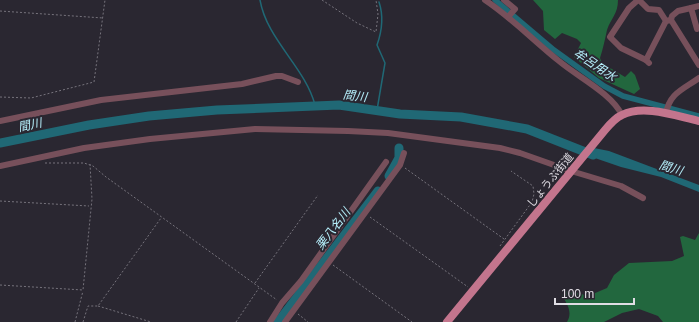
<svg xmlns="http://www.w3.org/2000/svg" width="699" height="322" viewBox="0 0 699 322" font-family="Arial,'Noto Sans JP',sans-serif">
	<rect width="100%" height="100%" fill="#2a2731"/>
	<g fill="#22673e">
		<path d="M 533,0 L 618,0 C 618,14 611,18 607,30 C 605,39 603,49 600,58 L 602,63 L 625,77 L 631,71 L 635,75 L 640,89 L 634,94 L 599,78 L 574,57 L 581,43 L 577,39 L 562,33 L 555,39 L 544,30 L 543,11 Z"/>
		<path d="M 699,233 L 699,322 L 663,322 L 658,316 L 639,309 L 622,313 L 604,322 L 567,322 C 573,312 567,304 562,295 L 568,290 L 588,296 L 607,288 L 614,275 L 629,263 L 672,261 L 684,256 L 680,237 L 683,236 L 695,240 Z"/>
	</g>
	<path fill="#206875" d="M 594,148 L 609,151 L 699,185 L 699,192 L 661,177 L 621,167 L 589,156 Z"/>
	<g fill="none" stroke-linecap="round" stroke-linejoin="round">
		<g stroke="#206875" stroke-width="1.5">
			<path d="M 260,0 C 267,40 305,67 315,105"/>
			<path d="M 377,110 L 385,63 L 377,45 C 382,31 384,17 379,2"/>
		</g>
		<path stroke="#206875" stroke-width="5.5" d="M 495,0 L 554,50 L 604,86 L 623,96 L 699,116"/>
		<g stroke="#206875" stroke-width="9">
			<path d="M 0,143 L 89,125 L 149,116 L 217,110 L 339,105 L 400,114 L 461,117 L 527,129 L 593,155"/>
			<path d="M 389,176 L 399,158 L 399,148"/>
			<path d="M 278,322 L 378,191"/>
		</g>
		<g stroke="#76737c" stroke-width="1" stroke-dasharray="2 2" stroke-linecap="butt">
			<path d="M 322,0 L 357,23 L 376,32 L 378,14 L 376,0"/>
			<path d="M 0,11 L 103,18"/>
			<path d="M 0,97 L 31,98 L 94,82 L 105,0"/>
			<path d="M 45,163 L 84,163 L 93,166 L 106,177 L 277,300"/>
			<path d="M 405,168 L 504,239"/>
			<path d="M 0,201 L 89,206"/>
			<path d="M 370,217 L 468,287"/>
			<path d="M 500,246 L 532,202 L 534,194 L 533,186 L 511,171"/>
			<path d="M 333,265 L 412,322"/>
			<path d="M 255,283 L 318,195"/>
			<path d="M 0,285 L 83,290 L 92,199 L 90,164"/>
			<path d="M 98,306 L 151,322"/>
			<path d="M 298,314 L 308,322"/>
			<path d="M 75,322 L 83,291"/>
			<path d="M 83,322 L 88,306 L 98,306 L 161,218"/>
			<path d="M 236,322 L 259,288"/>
		</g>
		<g stroke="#77505b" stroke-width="6">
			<path d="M 485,0 C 512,18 534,41 559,61 C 578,77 611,93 622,115"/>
			<path d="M 504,0 L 515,9 L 508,17"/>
			<path d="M 638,0 L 629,8 L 610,37 L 621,48 L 646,60 L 649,63"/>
			<path d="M 639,0 L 648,9 L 659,10 L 666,21"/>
			<path d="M 691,8 L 678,11 L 672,16 L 671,20 L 699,65"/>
			<path d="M 697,29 L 691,8 L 699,6"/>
			<path d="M 646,60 L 666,21 L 671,20"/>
			<path d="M 666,114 C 669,93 684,89 699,78"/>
			<path d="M 0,121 L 101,100 L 242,84 L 276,76 L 282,76 L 298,82"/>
			<path d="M 0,166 L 84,148 L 150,139 L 255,129 L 348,131 L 388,133 L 500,148 L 520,153 L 571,171 L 621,186 L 643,198"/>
			<path d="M 270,322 L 282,303 L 301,281 L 386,162"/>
			<path d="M 285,322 L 400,165 L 404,153"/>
		</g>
		<path stroke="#c3758d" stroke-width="8" d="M 447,322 L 605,130 C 610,124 615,118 622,115 C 644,104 676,116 699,121"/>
	</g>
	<g text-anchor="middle" stroke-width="4" stroke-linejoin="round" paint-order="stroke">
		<g font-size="11" fill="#e0dde4" stroke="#2a2731">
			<text transform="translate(550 180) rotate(-51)" y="4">しょうぶ街道</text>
		</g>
		<g font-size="12" font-style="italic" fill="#b4edf9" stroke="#2a2731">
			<text transform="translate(595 65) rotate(34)" y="4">牟呂用水</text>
			<text transform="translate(355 96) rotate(7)" y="4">間川</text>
			<text transform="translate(30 125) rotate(-12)" y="4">間川</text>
			<text transform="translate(671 168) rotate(17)" y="4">間川</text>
			<text transform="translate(333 229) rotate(-53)" y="4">栗八名川</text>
		</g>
	</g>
	<path d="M555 298v6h79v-6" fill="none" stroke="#e0dde4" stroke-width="2"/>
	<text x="561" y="298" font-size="12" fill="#e0dde4" stroke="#2a2731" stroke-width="3" paint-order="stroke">100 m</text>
</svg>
